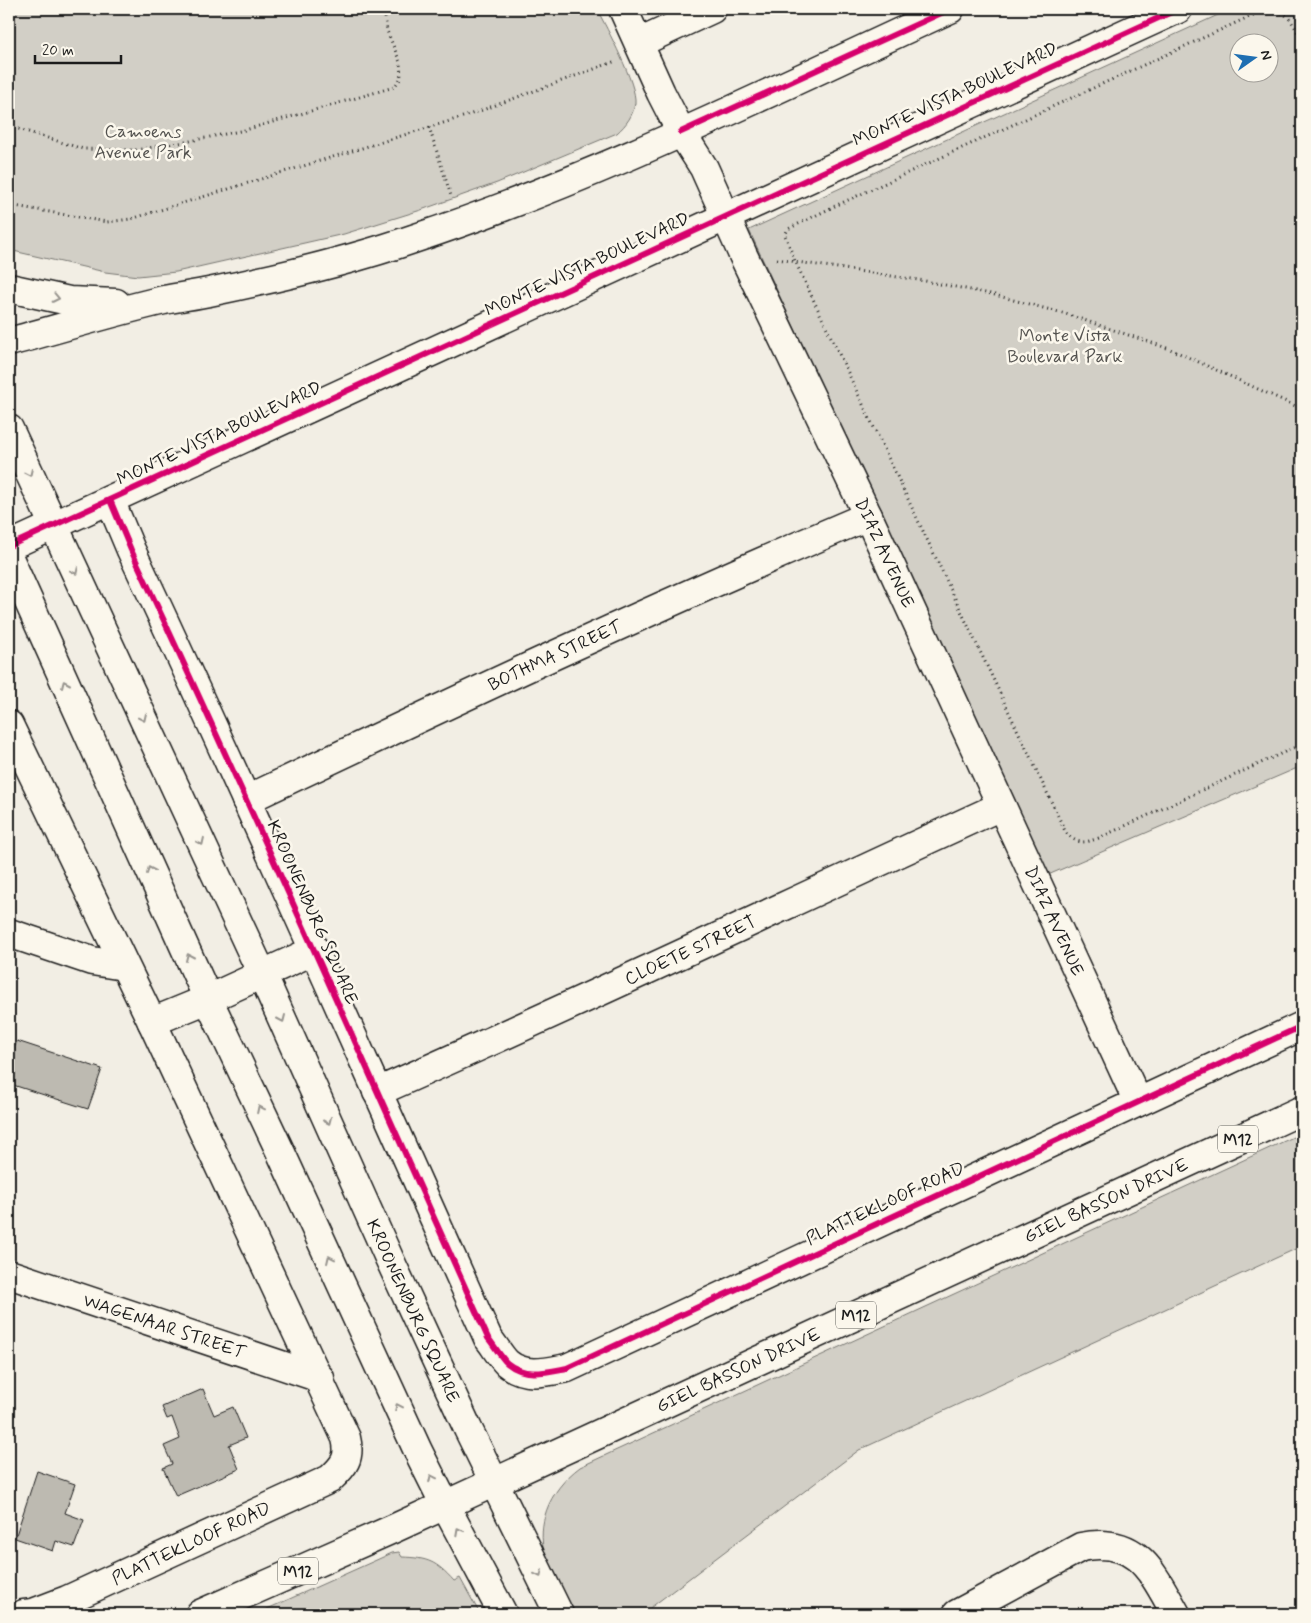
<svg xmlns="http://www.w3.org/2000/svg" width="1311" height="1623" viewBox="0 0 1311 1623" font-family="Mynerve,sans-serif">
	<rect width="100%" height="100%" fill="#f2eee4"/>
	<filter id="ink" filterUnits="userSpaceOnUse"><feTurbulence type="fractalNoise" baseFrequency=".02" numOctaves="2"/><feDisplacementMap in="SourceGraphic" scale="10" xChannelSelector="R" yChannelSelector="G"/><feConvolveMatrix kernelMatrix="1 2 1 2 8 2 1 2 1" color-interpolation-filters="sRGB"/></filter>
	<g filter="url(#ink)">
		<g fill="#d2cfc6" stroke="#777671" fill-rule="evenodd">
			<path d="M 9,9 L 597,9 C 607,29 637,84 635,103 C 633,116 626,125 617,133 L 497,183 L 421,210 L 344,234 L 176,272 L 138,276 L 105,272 L 9,250 Z"/>
			<path d="M 1231,9 L 1302,9 L 1302,766 L 1048,875 L 749,230 ZM 1238,42 L 1268,42 L 1268,72 L 1238,72 Z"/>
			<path d="M 1302,1133 L 1302,1246 L 859,1450 L 650,1608 L 648,1614 L 574,1614 C 565,1598 555,1583 548,1566 C 533,1527 548,1491 580,1467 Z"/>
			<path d="M 399,1552 L 402,1557 C 428,1558 436,1561 454,1581 L 460,1578 L 480,1614 L 256,1614 L 392,1553 Z"/>
		</g>
		<g fill="#bdbab1" stroke="#1c1c1c">
			<path d="M 17,1041 L 102,1069 L 88,1109 L 13,1085 L 15,1072 L 9,1069 L 9,1061 Z"/>
			<path d="M 203,1389 L 214,1415 L 233,1407 L 246,1438 L 229,1445 L 239,1469 L 176,1496 L 163,1468 L 172,1464 L 164,1446 L 180,1439 L 172,1417 L 167,1419 L 162,1407 Z"/>
			<path d="M 37,1471 L 75,1484 L 65,1513 L 84,1520 L 74,1547 L 56,1541 L 53,1551 L 15,1538 Z"/>
		</g>
		<g fill="none" stroke-linecap="round" stroke-linejoin="round">
			<defs>
				<g id="minor">
					<path id="s1" d="M 623,9 L 661,93 L 681,132 L 704,168 L 743,255 L 868,516 L 1138,1102"/>
					<path d="M 639,43 L 712,9"/>
					<path id="s2" d="M 9,429 L 262,974 L 389,1258 L 468,1429 L 559,1614"/>
					<path d="M 110,500 L 131,550 C 254,811 369,1075 488,1338 C 494,1345 500,1356 507,1363 C 525,1378 546,1372 567,1368 L 1302,1026"/>
					<path d="M 9,546 L 1178,9"/>
					<path d="M 9,558 L 208,999 L 281,1153 L 418,1451 L 445,1505 L 503,1614"/>
					<path d="M 9,725 L 152,1022 L 346,1438 C 351,1458 344,1466 330,1479 L 67,1600 L 33,1613 L 24,1614"/>
					<path id="s3" d="M 246,800 C 452,702 658,605 868,516"/>
					<path d="M 9,933 L 92,961 L 124,966"/>
					<path d="M 152,1022 L 208,999 L 315,950"/>
					<path id="s4" d="M 377,1092 C 587,1000 793,901 1001,806"/>
					<path id="s5" d="M 9,1274 L 320,1378"/>
					<path d="M 957,1614 L 1081,1547 C 1138,1536 1152,1572 1176,1614"/>
				</g>
				<g id="major">
					<path d="M 9,288 L 69,301 L 116,303"/>
					<path d="M 9,342 C 61,328 112,312 164,300 C 179,297 194,295 209,292 C 277,278 347,262 413,239 C 598,178 773,90 950,9"/>
					<path id="s6" d="M 200,1614 L 395,1528 L 1302,1110"/>
				</g>
			</defs>
			<use href="#minor" stroke="#1c1c1c" stroke-width="31"/>
			<use href="#major" stroke="#1c1c1c" stroke-width="31"/>
			<g stroke="#1c1c1c" stroke-width="3" stroke-dasharray="1 4" stroke-linecap="butt">
				<path d="M 1302,41 C 1291,20 1289,10 1264,10 L 835,206 L 788,229 L 785,235 L 795,261 L 1034,765 L 1066,833 C 1078,845 1084,843 1099,838 L 1302,744"/>
				<path d="M 9,126 L 83,149 L 135,150 L 185,142 L 245,130 L 394,87 L 401,78 L 400,62 L 387,31 L 384,9"/>
				<path d="M 429,127 L 451,196"/>
				<path d="M 9,205 L 107,222 L 131,219 L 466,116 L 616,61"/>
				<path d="M 777,259 L 925,281 L 991,294 L 1066,314 L 1170,349 L 1302,409"/>
			</g>
			<use href="#minor" stroke="#fbf7ec" stroke-width="28"/>
			<use href="#major" stroke="#fbf7ec" stroke-width="28"/>
			<defs>
				<g id="cycleway">
					<path d="M 681,132 L 950,9"/>
					<path d="M 110,500 L 131,550 C 254,811 369,1075 488,1338 C 494,1345 500,1356 507,1363 C 525,1378 546,1372 567,1368 L 1302,1026"/>
					<path d="M 9,546 L 1178,9"/>
				</g>
			</defs>
			<use href="#cycleway" stroke="#fbf7ec" stroke-width="9"/>
			<use href="#cycleway" stroke="#d6006c" stroke-width="6"/>
		</g>
		<defs><path id="oneway-chevron" d="M-2-3.5L2.5 0L-2 3.5" fill="none" stroke-width="1.6" stroke-linecap="round" stroke-linejoin="round" transform="scale(1.25)"/></defs>
		<g stroke="#97948e">
			<use href="#oneway-chevron" transform="translate(56 298) rotate(12)"/>
			<use href="#oneway-chevron" transform="translate(29 473) rotate(65)"/>
			<use href="#oneway-chevron" transform="translate(75 571) rotate(65)"/>
			<use href="#oneway-chevron" transform="translate(65 684) rotate(-114)"/>
			<use href="#oneway-chevron" transform="translate(143 718) rotate(65)"/>
			<use href="#oneway-chevron" transform="translate(201 842) rotate(65)"/>
			<use href="#oneway-chevron" transform="translate(150 870) rotate(-114)"/>
			<use href="#oneway-chevron" transform="translate(189 957) rotate(-114)"/>
			<use href="#oneway-chevron" transform="translate(282 1019) rotate(66)"/>
			<use href="#oneway-chevron" transform="translate(260 1109) rotate(-116)"/>
			<use href="#oneway-chevron" transform="translate(328 1121) rotate(66)"/>
			<use href="#oneway-chevron" transform="translate(330 1259) rotate(-115)"/>
			<use href="#oneway-chevron" transform="translate(398 1407) rotate(-115)"/>
			<use href="#oneway-chevron" transform="translate(432 1478) rotate(-116)"/>
			<use href="#oneway-chevron" transform="translate(459 1531) rotate(-118)"/>
			<use href="#oneway-chevron" transform="translate(539 1574) rotate(64)"/>
		</g>
	</g>
	<g text-anchor="middle" stroke-width="5" stroke-linejoin="round" paint-order="stroke">
		<g fill="#fbf7ec" stroke="#5f5e5a" stroke-width="1">
			<rect x="1218" y="1125.5" width="40" height="27" rx="4"/>
			<rect x="836" y="1301.5" width="40" height="27" rx="4"/>
			<rect x="278" y="1557.5" width="40" height="27" rx="4"/>
		</g>
		<g font-size="16" font-weight="bold" fill="#1c1c1c">
			<text x="1238" y="1145">M12</text>
			<text x="856" y="1321">M12</text>
			<text x="298" y="1577">M12</text>
		</g>
		<g font-size="18" fill="#1c1c1c" stroke="#fbf7ec">
			<text transform="translate(955 94) rotate(-25)" y="6">MONTE VISTA BOULEVARD</text>
			<text transform="translate(587 264) rotate(-25)" y="6">MONTE VISTA BOULEVARD</text>
			<text transform="translate(219 433) rotate(-25)" y="6">MONTE VISTA BOULEVARD</text>
			<text dy="6" stroke="none"><textPath href="#s1" startOffset="604">DIAZ AVENUE</textPath></text>
			<text dy="6" stroke="none"><textPath href="#s3" startOffset="341">BOTHMA STREET</textPath></text>
			<text transform="translate(313 912) rotate(66)" y="6">KROONENBURG SQUARE</text>
			<text dy="6" stroke="none"><textPath href="#s1" startOffset="1009">DIAZ AVENUE</textPath></text>
			<text dy="6" stroke="none"><textPath href="#s4" startOffset="344">CLOETE STREET</textPath></text>
			<text dy="6" stroke="none"><textPath href="#s6" startOffset="996">GIEL BASSON DRIVE</textPath></text>
			<text transform="translate(885 1203) rotate(-25)" y="6">PLATTEKLOOF ROAD</text>
			<text dy="6" stroke="none"><textPath href="#s2" startOffset="970">KROONENBURG SQUARE</textPath></text>
			<text dy="6" stroke="none"><textPath href="#s5" startOffset="164">WAGENAAR STREET</textPath></text>
			<text dy="6" stroke="none"><textPath href="#s6" startOffset="591">GIEL BASSON DRIVE</textPath></text>
			<text transform="translate(191 1543) rotate(-25)" y="6">PLATTEKLOOF ROAD</text>
		</g>
		<g font-size="18" fill="#53524f" stroke="#fbf7ec">
			<text x="143" y="137">Camoens<tspan x="143" dy="21">Avenue Park</tspan></text>
			<text x="1065" y="341">Monte Vista<tspan x="1065" dy="21">Boulevard Park</tspan></text>
		</g>
	</g>
	<rect width="1311" height="1623" fill="none" stroke="#fbf7ec" stroke-width="30"/>
	<rect x="15" y="15" width="1281" height="1593" fill="none" stroke="#1c1c1c" stroke-width="2" filter="url(#ink)"/>
	<g transform="translate(1254 58) rotate(76)"><circle r="24" fill="#fbf7ec" stroke="#a29f99"/>
	<path d="M0-4L9 19L0 12L-9 19Z" fill="#1f6fb2"/>
	<text y="-8" font-size="14" font-weight="bold" text-anchor="middle" fill="#1c1c1c">N</text>
	</g>
	<path d="M35 55v8h86v-8" fill="none" stroke="#1c1c1c" stroke-width="2.5"/>
	<text x="42" y="55" font-size="15" fill="#1c1c1c" stroke="#fbf7ec" stroke-width="4" paint-order="stroke">20 m</text>
</svg>
